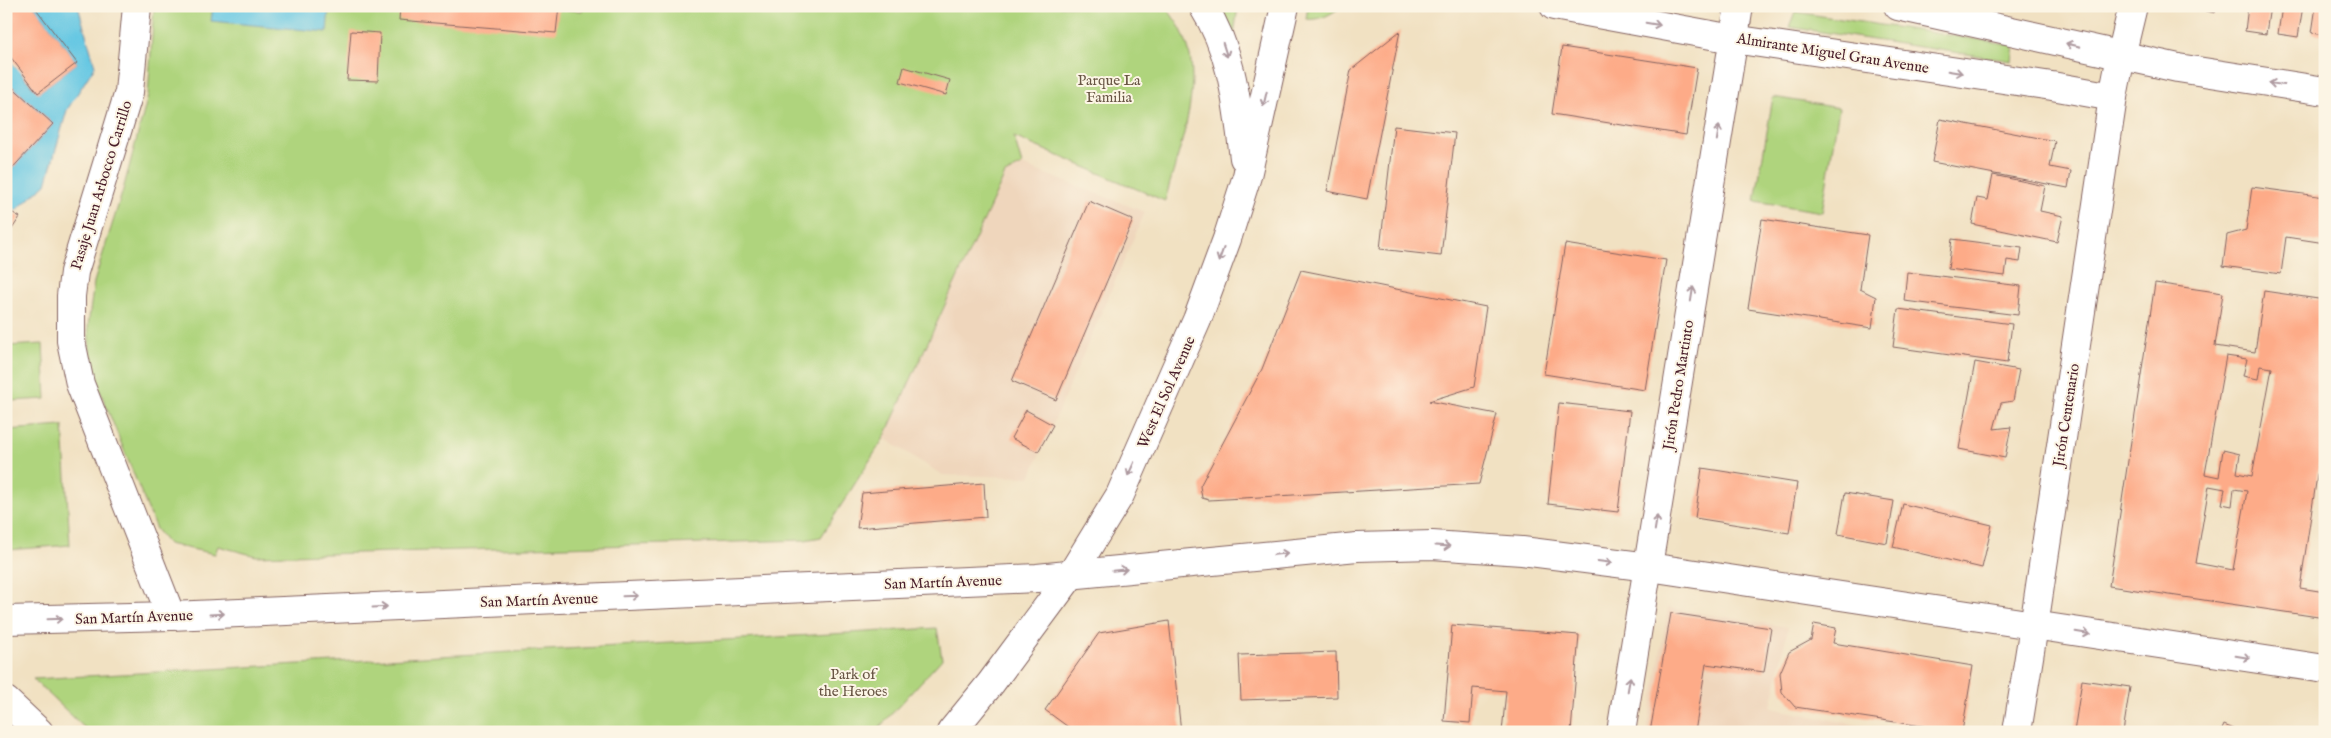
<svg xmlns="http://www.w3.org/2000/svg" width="2331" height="738" viewBox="0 0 2331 738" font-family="'IM FELL English',serif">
	<rect width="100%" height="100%" fill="#fcf5e5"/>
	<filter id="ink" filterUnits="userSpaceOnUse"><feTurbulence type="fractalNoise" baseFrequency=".02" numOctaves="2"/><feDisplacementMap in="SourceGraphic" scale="10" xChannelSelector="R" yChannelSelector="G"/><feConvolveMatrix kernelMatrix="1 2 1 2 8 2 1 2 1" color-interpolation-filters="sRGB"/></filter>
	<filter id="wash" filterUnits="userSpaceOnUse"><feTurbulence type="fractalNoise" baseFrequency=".0096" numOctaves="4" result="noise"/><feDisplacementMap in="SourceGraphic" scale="20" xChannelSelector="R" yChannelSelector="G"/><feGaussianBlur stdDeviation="1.12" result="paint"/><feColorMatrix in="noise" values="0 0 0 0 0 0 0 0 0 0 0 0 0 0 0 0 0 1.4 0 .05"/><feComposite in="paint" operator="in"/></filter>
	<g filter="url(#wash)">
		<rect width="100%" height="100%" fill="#f1e1c2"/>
		<g fill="#efd6bc">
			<path d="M 1022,165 L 1145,212 L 1030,477 L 942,475 L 884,438 L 1005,174 Z"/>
			<path d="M 1668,608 L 1788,627 L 1771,708 L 1893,732 L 1647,732 Z"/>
		</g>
		<g fill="#afd47d" stroke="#7c7a54">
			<path d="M 154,6 L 559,6 L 559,9 L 582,11 L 583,6 L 1165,6 C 1173,17 1181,27 1185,39 C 1205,86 1177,154 1165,201 L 1014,137 L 1022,165 L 1005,174 L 884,438 L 821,537 L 805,540 L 256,556 L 218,546 L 215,554 L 168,544 L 156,529 L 98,386 L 90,352 L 88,326 L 94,282 L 123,190 L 148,96 Z"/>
			<path d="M 1214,6 L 1238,6 L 1232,50 Z"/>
			<path d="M 1308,6 L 1342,6 C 1331,14 1321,21 1306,19 Z"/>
			<path d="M 1795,12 L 2014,45 L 2012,61 L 1789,27 Z"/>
			<path d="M 1773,97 L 1839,108 L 1822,212 L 1755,201 Z"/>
			<path d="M 43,344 L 46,399 L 10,401 L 7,346 Z"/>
			<path d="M 63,426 L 70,545 L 8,550 L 6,430 Z"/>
			<path d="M 937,628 L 942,659 L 875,732 L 89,732 L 33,679 Z"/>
		</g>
		<g fill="#65c7e3" stroke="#587387">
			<path d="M 34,6 L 78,6 L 95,66 L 67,110 L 46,184 L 16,210 L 6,205 L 6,175 L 53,124 L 6,81 L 6,56 L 38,93 L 77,63 Z"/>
			<path d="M 213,6 L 329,6 L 327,32 L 211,21 Z"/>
		</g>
		<g id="blocks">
			<g fill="#fdab88" fill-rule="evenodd">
				<path d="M 6,6 L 34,6 L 77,63 L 38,93 L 6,51 Z"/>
				<path d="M 400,6 L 559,6 L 556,33 L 399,20 Z"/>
				<path d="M 2192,6 L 2216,6 L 2215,13 L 2193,8 Z"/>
				<path d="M 2248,6 L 2270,6 L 2266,34 L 2245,31 Z"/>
				<path d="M 2282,6 L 2303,6 L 2298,37 L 2278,34 Z"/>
				<path d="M 2316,6 L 2325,6 L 2325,35 L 2312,33 Z"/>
				<path d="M 351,31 L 380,33 L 378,81 L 347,80 Z"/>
				<path d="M 1400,31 L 1367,199 L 1327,191 L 1351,70 Z"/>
				<path d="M 1562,47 L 1697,68 L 1686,135 L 1552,114 Z"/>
				<path d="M 904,67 L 950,80 L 946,95 L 900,82 Z"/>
				<path d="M 6,81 L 53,124 L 6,175 Z"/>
				<path d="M 1940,119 L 2055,141 L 2050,167 L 2071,171 L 2068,188 L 1932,162 Z"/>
				<path d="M 1394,126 L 1455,133 L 1441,256 L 1380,249 Z"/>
				<path d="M 1993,175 L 2045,186 L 2040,211 L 2063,216 L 2057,242 L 1972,224 L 1977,198 L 1988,200 Z"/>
				<path d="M 2252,187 L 2325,197 L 2325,243 L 2286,237 L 2281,274 L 2223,266 L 2227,235 L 2246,230 Z"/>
				<path d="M 1089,201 L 1133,220 L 1056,400 L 1012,381 Z"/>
				<path d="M 6,209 L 20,217 L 6,238 Z"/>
				<path d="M 1762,219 L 1868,235 L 1860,289 L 1876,297 L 1872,328 L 1748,309 Z"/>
				<path d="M 1952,239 L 2022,248 L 2020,262 L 2007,260 L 2005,276 L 1948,269 Z"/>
				<path d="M 1565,244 L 1666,260 L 1645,390 L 1544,374 Z"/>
				<path d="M 1301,270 L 1486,307 L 1474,387 L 1429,401 L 1497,414 L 1479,484 L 1209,500 L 1202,498 L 1200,486 L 1262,369 Z"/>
				<path d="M 1907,272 L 2021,286 L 2018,315 L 1904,301 Z"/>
				<path d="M 2155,283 L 2223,293 L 2215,346 L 2255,352 L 2264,291 L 2325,300 L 2325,423 L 2300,588 L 2325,592 L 2325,618 L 2109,586 ZM 2226,356 L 2247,359 L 2243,376 L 2258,379 L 2260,366 L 2272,368 L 2252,476 L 2237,473 L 2240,454 L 2223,450 L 2219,477 L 2205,474 ZM 2209,486 L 2225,489 L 2222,504 L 2232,506 L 2234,489 L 2247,491 L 2233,570 L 2196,563 Z"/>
				<path d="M 1898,309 L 2012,324 L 2007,363 L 1893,347 Z"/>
				<path d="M 1975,362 L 2019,370 L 2013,401 L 2001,403 L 1994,429 L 2011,427 L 2005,458 L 1959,449 Z"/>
				<path d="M 1559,403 L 1630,411 L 1618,512 L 1548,504 Z"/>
				<path d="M 1026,410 L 1053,425 L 1038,452 L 1011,438 Z"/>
				<path d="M 1702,468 L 1797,483 L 1789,533 L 1695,518 Z"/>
				<path d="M 984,483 L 986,517 L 857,528 L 862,493 Z"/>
				<path d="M 1845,493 L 1894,501 L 1887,543 L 1838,534 Z"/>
				<path d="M 1903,504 L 1992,525 L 1982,568 L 1893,547 Z"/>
				<path d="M 1671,613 L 1771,628 L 1764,672 L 1706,664 L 1695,732 L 1650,732 Z"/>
				<path d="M 1169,621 L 1181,732 L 1075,732 L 1045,710 L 1099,633 Z"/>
				<path d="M 1814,624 L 1836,628 L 1833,643 L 1973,666 L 1962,732 L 1795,707 L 1782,692 L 1780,673 L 1789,652 L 1811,640 Z"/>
				<path d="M 1452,625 L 1579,635 L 1571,732 L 1502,732 L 1506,691 L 1473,688 L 1470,723 L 1444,721 Z"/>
				<path d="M 1336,652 L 1337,697 L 1241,700 L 1239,655 Z"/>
				<path d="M 2082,680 L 2130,687 L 2123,732 L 2074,732 Z"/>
				<path d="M 2224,725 L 2241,732 L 2221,732 Z"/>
			</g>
		</g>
	</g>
	<g filter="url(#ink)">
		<use href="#blocks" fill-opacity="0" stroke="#846360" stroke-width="1"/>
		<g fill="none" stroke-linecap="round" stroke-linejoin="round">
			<defs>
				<g id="street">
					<path d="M 137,6 L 129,92 L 74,272 L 71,296 L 71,341 L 80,384 L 171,616"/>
					<path d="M 6,701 L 39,732"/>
					<path d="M 951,732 L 991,683 L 1071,575"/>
					<path d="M 1621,732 L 1739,6"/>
					<path d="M 2017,732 L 2034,626"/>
				</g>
				<g id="secondary">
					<path d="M 1203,6 C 1233,53 1237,104 1244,158"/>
					<path d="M 1554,6 L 1733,39 L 2052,86 L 2113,97"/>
					<path d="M 1898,6 L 2178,68 L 2325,91"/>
					<path d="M 1071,575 L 1120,495 L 1197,320 L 1227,239 L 1247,176 L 1285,6"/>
					<path d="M 6,620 L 171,616 L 1037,578 L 1357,547 L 1432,545 L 1522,551 L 1649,567 L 2325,669"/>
					<path d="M 2034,626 L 2113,97 L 2121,56 L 2133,6"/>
				</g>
			</defs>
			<use href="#street" stroke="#846360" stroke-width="30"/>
			<use href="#secondary" stroke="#846360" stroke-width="30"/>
			<use href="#street" stroke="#fff" stroke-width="28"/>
			<use href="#secondary" stroke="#fff" stroke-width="28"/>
		</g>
		<defs><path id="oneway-shaft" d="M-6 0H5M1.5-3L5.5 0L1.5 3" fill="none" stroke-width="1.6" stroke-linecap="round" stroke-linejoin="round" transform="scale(1.25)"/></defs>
		<g stroke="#ae9aa0">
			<use href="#oneway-shaft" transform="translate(1653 24) rotate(10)"/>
			<use href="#oneway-shaft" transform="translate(2073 45) rotate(-167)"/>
			<use href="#oneway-shaft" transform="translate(1225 50) rotate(72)"/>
			<use href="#oneway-shaft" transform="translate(1955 72) rotate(9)"/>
			<use href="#oneway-shaft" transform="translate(2276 84) rotate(-172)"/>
			<use href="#oneway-shaft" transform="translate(1265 99) rotate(103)"/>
			<use href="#oneway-shaft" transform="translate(1718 133) rotate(-81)"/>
			<use href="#oneway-shaft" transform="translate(1221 255) rotate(110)"/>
			<use href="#oneway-shaft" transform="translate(1692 294) rotate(-81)"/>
			<use href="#oneway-shaft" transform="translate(1131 469) rotate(115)"/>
			<use href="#oneway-shaft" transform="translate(1656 523) rotate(-81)"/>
			<use href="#oneway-shaft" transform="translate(1443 546) rotate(4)"/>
			<use href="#oneway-shaft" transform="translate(1281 554) rotate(-6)"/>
			<use href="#oneway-shaft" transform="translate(1605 562) rotate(7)"/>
			<use href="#oneway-shaft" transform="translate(1120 570) rotate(-6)"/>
			<use href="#oneway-shaft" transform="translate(630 596) rotate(-2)"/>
			<use href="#oneway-shaft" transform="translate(380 607) rotate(-3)"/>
			<use href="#oneway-shaft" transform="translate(217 614) rotate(-3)"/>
			<use href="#oneway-shaft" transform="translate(55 619) rotate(-2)"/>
			<use href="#oneway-shaft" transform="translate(2083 633) rotate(9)"/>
			<use href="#oneway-shaft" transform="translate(2243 657) rotate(9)"/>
			<use href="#oneway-shaft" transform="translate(1629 684) rotate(-80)"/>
		</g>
	</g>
	<g text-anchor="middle" stroke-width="4" stroke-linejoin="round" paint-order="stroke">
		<g font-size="15" fill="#4a1f2b" stroke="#fcf5e5">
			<text transform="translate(1833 53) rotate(9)" y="5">Almirante Miguel Grau Avenue</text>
			<text transform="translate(101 185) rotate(-73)" y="5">Pasaje Juan Arbocco Carrillo</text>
			<text transform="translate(1678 385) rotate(-81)" y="5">Jirón Pedro Martinto</text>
			<text transform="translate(1166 392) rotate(-66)" y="5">West El Sol Avenue</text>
			<text transform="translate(2066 415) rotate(-81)" y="5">Jirón Centenario</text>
			<text transform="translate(943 582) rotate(-2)" y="5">San Martín Avenue</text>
			<text transform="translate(539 600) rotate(-2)" y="5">San Martín Avenue</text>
			<text transform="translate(134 617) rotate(-2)" y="5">San Martín Avenue</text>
		</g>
		<g font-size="15" fill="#685544" stroke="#fcf5e5">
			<text x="1109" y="85">Parque La<tspan x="1109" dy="17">Familia</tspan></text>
			<text x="853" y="679">Park of<tspan x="853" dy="17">the Heroes</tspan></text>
		</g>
	</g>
	<rect width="2331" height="738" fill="none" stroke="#fcf5e5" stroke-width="25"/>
</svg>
